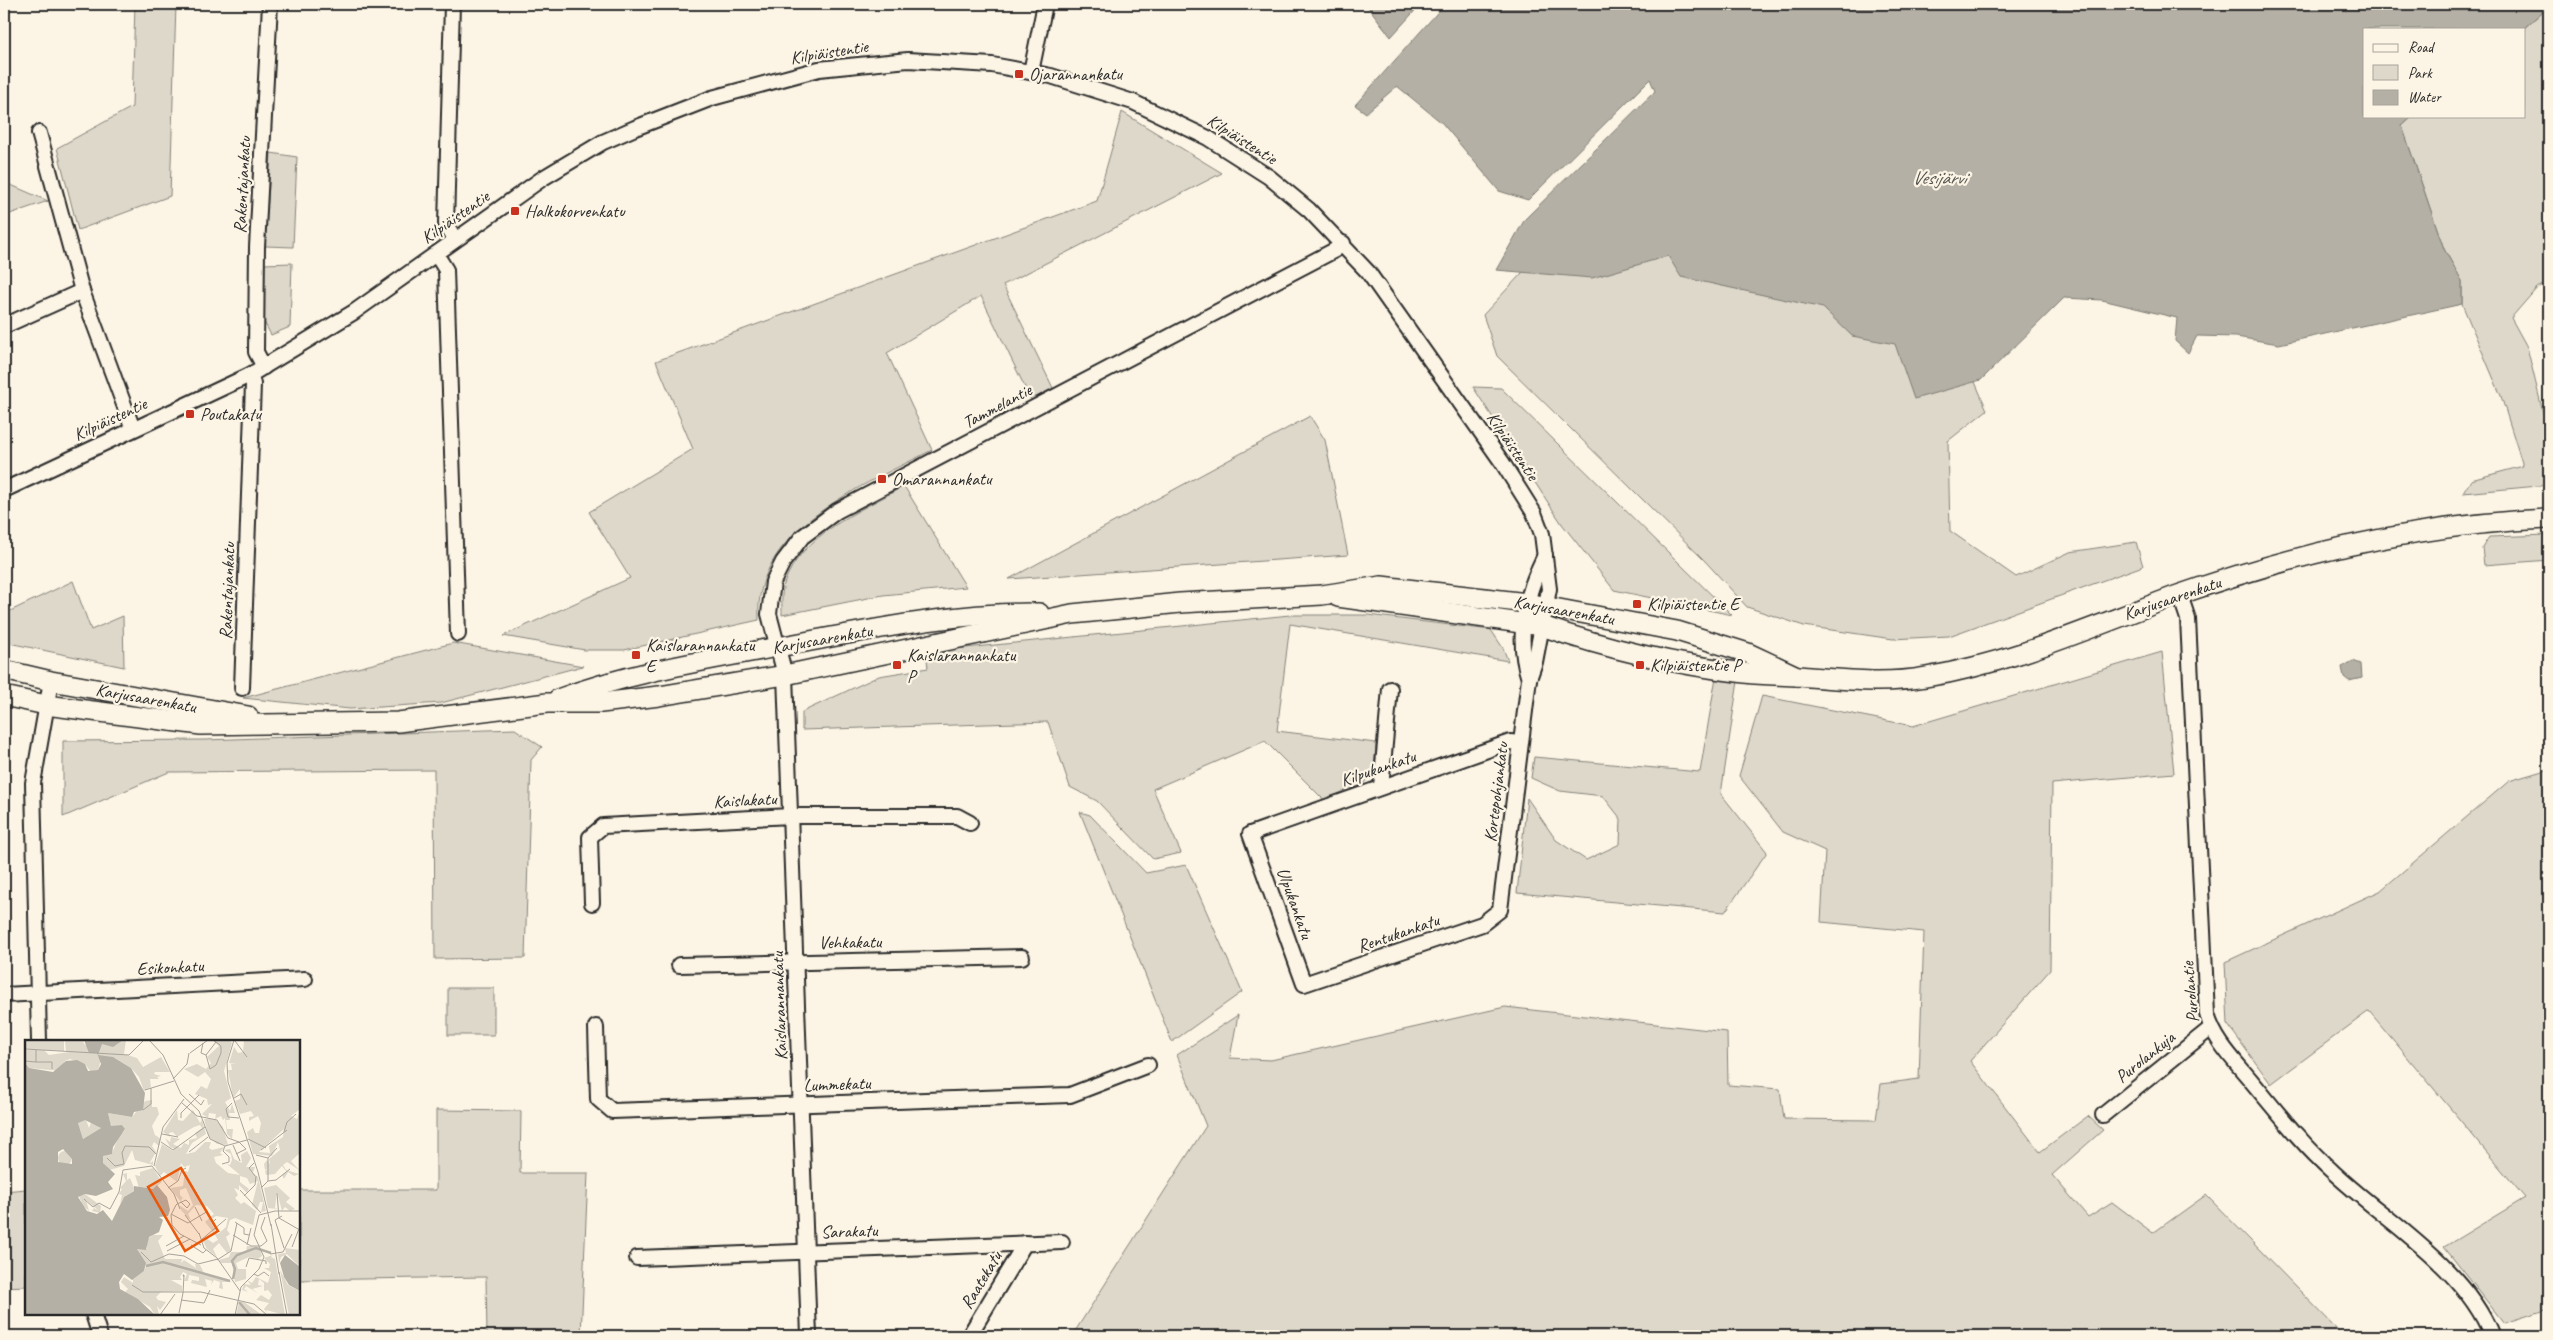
<svg xmlns="http://www.w3.org/2000/svg" width="2553" height="1340" viewBox="0 0 2553 1340" font-family="Caveat,sans-serif">
	<rect width="100%" height="100%" fill="#fcf5e5"/>
	<filter id="ink" filterUnits="userSpaceOnUse"><feTurbulence type="fractalNoise" baseFrequency=".02" numOctaves="2"/><feDisplacementMap in="SourceGraphic" scale="10" xChannelSelector="R" yChannelSelector="G"/><feConvolveMatrix kernelMatrix="1 2 1 2 8 2 1 2 1" color-interpolation-filters="sRGB"/></filter>
	<g filter="url(#ink)">
		<g fill="#ded8ca" stroke="#84827a">
			<path d="M 135,4 L 176,4 L 170,196 L 78,230 L 57,148 L 132,107 Z"/>
			<path d="M 2549,6 L 2549,282 L 2537,288 L 2511,318 L 2527,347 L 2544,417 L 2549,419 L 2549,485 L 2463,493 L 2471,480 L 2523,466 L 2501,396 L 2462,304 L 2462,281 L 2444,249 L 2402,126 L 2413,116 L 2524,116 L 2523,29 Z"/>
			<path d="M 1122,112 L 1222,173 L 1003,285 L 1053,388 L 1031,400 L 981,296 L 887,353 L 932,450 C 865,485 752,528 759,620 L 624,650 L 585,650 L 503,636 L 630,578 L 589,512 L 693,449 L 656,361 L 1097,201 Z"/>
			<path d="M 271,153 L 297,157 L 293,247 L 265,246 Z"/>
			<path d="M 1613,172 L 1975,382 L 1987,410 L 1948,441 L 1950,531 L 2016,577 L 2070,552 L 2136,542 L 2143,566 L 1949,636 L 1893,639 L 1804,626 L 1747,607 L 1705,561 L 1497,356 L 1483,315 L 1522,273 L 1527,250 Z"/>
			<path d="M 4,182 L 48,201 L 4,216 Z"/>
			<path d="M 292,263 L 290,327 L 271,335 L 263,320 L 264,264 Z"/>
			<path d="M 1473,387 L 1501,388 L 1732,615 L 1614,590 L 1562,524 Z"/>
			<path d="M 1310,416 L 1325,440 L 1348,555 L 1009,579 Z"/>
			<path d="M 904,486 L 966,587 L 883,595 L 782,615 C 782,606 781,593 784,584 C 800,535 862,510 904,486 Z"/>
			<path d="M 2549,535 L 2549,560 L 2484,565 L 2482,548 L 2489,537 Z"/>
			<path d="M 73,581 L 91,630 L 123,616 L 124,667 L 4,642 L 4,614 Z"/>
			<path d="M 1290,615 L 1368,615 L 1491,630 L 1503,648 L 1508,661 L 1290,624 L 1277,731 L 1376,743 L 1374,772 L 1359,788 L 1324,800 L 1265,741 L 1153,789 L 1181,853 L 1153,859 L 1097,801 L 1070,787 L 1048,722 L 802,730 L 802,712 L 879,676 L 928,668 L 926,652 Z"/>
			<path d="M 453,643 L 583,666 L 441,703 L 350,709 L 243,698 Z"/>
			<path d="M 2162,652 L 2174,773 L 2052,784 L 2050,970 L 1970,1061 L 2040,1152 L 2088,1116 L 2103,1130 L 2052,1175 L 2088,1217 L 2112,1202 L 2153,1233 L 2206,1195 L 2344,1336 L 1072,1336 L 1206,1126 L 1177,1055 L 1238,1015 L 1230,1058 L 1271,1060 L 1505,1007 L 1727,1032 L 1728,1085 L 1780,1089 L 1784,1119 L 1876,1120 L 1881,1084 L 1919,1079 L 1924,932 L 1821,922 L 1825,851 L 1783,832 L 1739,776 L 1762,696 L 1913,726 Z"/>
			<path d="M 1716,677 L 1738,681 L 1721,794 L 1767,852 L 1725,912 L 1517,893 L 1527,798 L 1556,840 L 1586,860 L 1620,844 L 1621,819 L 1603,796 L 1560,791 L 1531,778 L 1534,757 L 1700,772 Z"/>
			<path d="M 515,729 L 542,747 L 531,760 L 525,958 L 435,959 L 434,770 L 169,772 L 63,817 L 63,741 L 205,740 Z"/>
			<path d="M 4,762 L 6,773 L 7,845 L 4,845 Z"/>
			<path d="M 2549,769 L 2549,1309 L 2504,1323 L 2444,1247 L 2525,1198 L 2369,1011 L 2271,1084 L 2228,1025 L 2225,962 L 2380,891 L 2509,781 Z"/>
			<path d="M 1080,812 L 1090,815 L 1146,873 L 1186,865 L 1242,992 L 1172,1042 Z"/>
			<rect x="448" y="988" width="46" height="47"/>
			<path d="M 436,1110 L 521,1111 L 520,1173 L 588,1173 L 581,1336 L 487,1336 L 486,1277 L 299,1280 L 299,1190 L 436,1190 Z"/>
			<path d="M 26,1189 L 26,1286 L 4,1287 L 4,1191 Z"/>
		</g>
		<g fill="#b4b0a5" stroke="#7d7b74">
			<path d="M 1366,4 L 1421,4 L 1391,37 Z"/>
			<path d="M 1445,4 L 2549,4 L 2549,6 L 2523,29 L 2364,29 L 2364,116 L 2413,116 L 2402,126 L 2444,249 L 2462,281 L 2462,304 L 2279,344 L 2236,337 L 2197,336 L 2188,353 L 2175,341 L 2177,318 L 2102,300 L 2064,298 L 1981,380 L 1914,399 L 1895,344 L 1852,336 L 1823,308 L 1681,277 L 1668,256 L 1592,278 L 1496,270 L 1525,219 L 1655,91 L 1650,79 L 1528,200 L 1499,191 L 1442,123 L 1397,86 L 1366,113 L 1355,105 Z"/>
			<path d="M 2353,661 L 2361,664 L 2362,678 L 2349,681 L 2344,677 L 2342,667 Z"/>
		</g>
		<g fill="none" stroke-linecap="round" stroke-linejoin="round">
			<defs>
				<g id="street">
					<path d="M 452,4 L 446,224 L 455,239"/>
					<path d="M 1031,72 L 1045,4"/>
					<path d="M 39,133 L 82,291 L 133,429"/>
					<path d="M 436,254 L 446,270 L 458,634"/>
					<path d="M 4,326 L 82,291"/>
					<path d="M 264,367 L 256,352 L 257,247 L 270,4"/>
					<path d="M 4,490 L 250,375 L 354,312 L 543,178 L 603,142 L 635,128 L 712,98 L 819,69 L 908,60 L 992,65 L 1051,76 L 1133,102 L 1208,138 L 1269,177 L 1309,210 L 1368,272 L 1502,462 L 1534,513 L 1542,534 L 1549,589 L 1535,662 L 1529,679 L 1500,910 L 1482,924 L 1304,984 L 1250,834 L 1510,742 L 1521,743"/>
					<path d="M 2180,595 L 2188,619 L 2207,1014 C 2214,1041 2236,1062 2253,1083 C 2278,1113 2303,1145 2332,1171 C 2386,1222 2464,1266 2492,1336"/>
					<path d="M 1529,679 C 1515,637 1526,593 1545,555"/>
					<path d="M 242,688 L 253,384 L 250,375"/>
					<path d="M 1381,787 L 1390,689"/>
					<path d="M 592,903 L 590,837 L 603,826 L 791,816 L 957,816 L 970,823"/>
					<path d="M 679,965 L 1022,957"/>
					<path d="M 4,995 L 305,979"/>
					<path d="M 596,1027 L 598,1099 L 612,1111 L 1070,1095 L 1148,1065"/>
					<path d="M 39,1041 L 33,783 L 51,681"/>
					<path d="M 2103,1115 L 2211,1028"/>
					<path d="M 637,1258 L 1062,1242"/>
					<path d="M 93,1314 L 100,1336"/>
					<path d="M 809,1336 L 785,675 L 769,614 L 773,582 L 783,562 L 802,537 L 837,511 L 1335,250 L 1343,243"/>
					<path d="M 969,1336 L 1025,1243"/>
				</g>
				<g id="secondary">
					<path d="M 1338,597 L 1542,626 C 1605,648 1678,665 1745,673 C 1762,675 1779,675 1797,676 C 1840,679 1882,685 1926,677 C 2013,663 2096,625 2178,595 C 2297,553 2423,524 2549,519"/>
					<path d="M 4,670 L 51,681 L 248,716"/>
					<path d="M 4,696 L 46,705 L 201,725 L 398,722 L 547,703 L 601,703 L 659,696 L 785,675 L 1072,614 L 1180,603 L 1322,595 L 1381,586 L 1527,603 L 1677,631 L 1748,653 L 1797,676"/>
					<path d="M 558,699 C 633,671 715,659 794,644 C 875,629 957,612 1039,613"/>
				</g>
			</defs>
			<use href="#street" stroke="#2b2b2b" stroke-width="18"/>
			<use href="#secondary" stroke="#2b2b2b" stroke-width="22"/>
			<use href="#street" stroke="#fcf5e5" stroke-width="14"/>
			<use href="#secondary" stroke="#fcf5e5" stroke-width="19"/>
		</g>
	</g>
	<g fill="#c8321e" stroke="#fcf5e5" stroke-width="2">
		<rect x="1014" y="69" width="10" height="10" rx="2.5"/>
		<rect x="510" y="206" width="10" height="10" rx="2.5"/>
		<rect x="185" y="409" width="10" height="10" rx="2.5"/>
		<rect x="877" y="474" width="10" height="10" rx="2.5"/>
		<rect x="1632" y="599" width="10" height="10" rx="2.5"/>
		<rect x="631" y="650" width="10" height="10" rx="2.5"/>
		<rect x="892" y="660" width="10" height="10" rx="2.5"/>
		<rect x="1635" y="660" width="10" height="10" rx="2.5"/>
	</g>
	<g text-anchor="middle" stroke-width="4.5" stroke-linejoin="round" paint-order="stroke">
		<g font-size="18" fill="#2b2b2b" stroke="#fcf5e5">
			<text transform="translate(829 52) rotate(-9)" y="6">Kilpiäistentie</text>
			<text transform="translate(1242 139) rotate(32)" y="6">Kilpiäistentie</text>
			<text transform="translate(242 185) rotate(-87)" y="6">Rakentajankatu</text>
			<text transform="translate(455 217) rotate(-35)" y="6">Kilpiäistentie</text>
			<text transform="translate(997 406) rotate(-28)" y="6">Tammelantie</text>
			<text transform="translate(110 419) rotate(-25)" y="6">Kilpiäistentie</text>
			<text transform="translate(1513 446) rotate(56)" y="6">Kilpiäistentie</text>
			<text transform="translate(227 591) rotate(-88)" y="6">Rakentajankatu</text>
			<text transform="translate(2172 598) rotate(-19)" y="6">Karjusaarenkatu</text>
			<text transform="translate(1564 610) rotate(10)" y="6">Karjusaarenkatu</text>
			<text transform="translate(822 639) rotate(-10)" y="6">Karjusaarenkatu</text>
			<text transform="translate(146 698) rotate(10)" y="6">Karjusaarenkatu</text>
			<text transform="translate(1378 768) rotate(-19)" y="6">Kilpukankatu</text>
			<text transform="translate(1496 792) rotate(-83)" y="6">Kortepohjankatu</text>
			<text transform="translate(745 800) rotate(-3)" y="6">Kaislakatu</text>
			<text transform="translate(1295 903) rotate(70)" y="6">Ulpukankatu</text>
			<text transform="translate(1398 933) rotate(-19)" y="6">Rentukankatu</text>
			<text transform="translate(850 942) rotate(-1)" y="6">Vehkakatu</text>
			<text transform="translate(170 967) rotate(-3)" y="6">Esikonkatu</text>
			<text transform="translate(2190 992) rotate(-95)" y="6">Purolantie</text>
			<text transform="translate(779 1006) rotate(-92)" y="6">Kaislarannankatu</text>
			<text transform="translate(2145 1057) rotate(-39)" y="6">Purolankuja</text>
			<text transform="translate(837 1084) rotate(-2)" y="6">Lummekatu</text>
			<text transform="translate(849 1231) rotate(-2)" y="6">Sarakatu</text>
			<text transform="translate(981 1280) rotate(-59)" y="6">Raatekatu</text>
		</g>
		<g font-size="18" fill="#2b2b2b" stroke="#fcf5e5" text-anchor="start">
			<text x="1029" y="80">Ojarannankatu</text>
			<text x="525" y="217">Halkokorvenkatu</text>
			<text x="200" y="420">Poutakatu</text>
			<text x="892" y="485">Omarannankatu</text>
			<text x="1647" y="610">Kilpiäistentie E</text>
			<text x="646" y="651">Kaislarannankatu<tspan x="646" dy="21">E</tspan></text>
			<text x="907" y="661">Kaislarannankatu<tspan x="907" dy="21">P</tspan></text>
			<text x="1650" y="671">Kilpiäistentie P</text>
		</g>
		<g font-size="19" font-style="italic" fill="#545350" stroke="#fcf5e5">
			<text x="1939" y="184">Vesijärvi</text>
		</g>
	</g>
	<g transform="translate(25 1040)">
		<rect width="275" height="275" fill="#fcf5e5"/>
		<path d="M 0,0 L 39,0 L 39,11 L 19,10 L 24,15 L 44,12 L 41,11 L 40,0 L 61,0 L 58,2 L 60,5 L 68,0 L 71,7 L 73,0 L 77,4 L 76,0 L 101,0 L 99,14 L 112,18 L 118,27 L 136,17 L 145,32 L 130,32 L 129,34 L 136,36 L 132,37 L 134,39 L 125,39 L 126,47 L 119,51 L 114,37 L 106,28 L 90,18 L 88,21 L 88,17 L 86,21 L 85,17 L 76,20 L 73,30 L 66,32 L 60,24 L 45,19 L 40,21 L 36,31 L 4,28 L 0,23 L 0,10 L 19,10 L 0,9 ZM 187,0 L 204,0 L 207,3 L 199,31 L 206,58 L 200,62 L 205,71 L 207,64 L 210,73 L 204,73 L 205,80 L 201,80 L 202,89 L 208,89 L 207,99 L 202,94 L 200,78 L 198,80 L 196,76 L 190,79 L 198,87 L 203,105 L 192,104 L 184,97 L 179,79 L 190,79 L 191,74 L 184,73 L 183,78 L 177,74 L 187,64 L 183,65 L 182,59 L 170,54 L 176,46 L 182,49 L 186,39 L 180,32 L 173,37 L 159,29 L 172,24 L 181,29 L 186,23 L 182,17 L 194,6 ZM 219,0 L 275,0 L 275,69 L 266,76 L 272,79 L 275,71 L 275,113 L 266,121 L 274,130 L 262,122 L 258,125 L 261,130 L 274,134 L 269,136 L 275,140 L 263,132 L 262,134 L 259,139 L 257,135 L 262,131 L 261,131 L 257,126 L 250,134 L 241,135 L 240,131 L 244,128 L 240,130 L 239,124 L 242,120 L 245,124 L 244,119 L 255,110 L 253,102 L 247,116 L 228,114 L 222,92 L 228,88 L 230,93 L 234,93 L 236,83 L 233,76 L 224,81 L 224,77 L 229,76 L 226,71 L 215,74 L 210,61 L 215,59 L 215,49 L 208,58 L 203,30 L 207,30 L 206,24 L 211,24 L 204,23 L 209,7 L 213,13 L 218,12 ZM 259,89 L 258,97 L 244,106 L 245,113 L 234,112 ZM 127,60 L 127,67 L 132,67 L 134,74 L 127,86 L 130,95 L 136,99 L 134,106 L 129,102 L 127,106 L 131,112 L 124,124 L 128,121 L 128,125 L 110,120 L 107,110 L 99,126 L 84,130 L 78,123 L 78,116 L 87,113 L 94,96 L 100,90 L 97,85 L 86,87 L 83,73 L 107,77 L 120,61 ZM 152,70 L 153,80 L 158,81 L 168,70 L 175,83 L 177,80 L 181,94 L 167,103 L 161,114 L 170,112 L 180,102 L 186,102 L 184,108 L 187,110 L 199,107 L 195,113 L 198,115 L 189,117 L 191,123 L 203,133 L 215,135 L 202,124 L 205,125 L 207,120 L 206,114 L 199,110 L 205,109 L 209,119 L 217,123 L 216,115 L 222,111 L 226,118 L 221,127 L 230,127 L 228,132 L 225,131 L 233,137 L 241,171 L 236,172 L 238,162 L 235,162 L 232,170 L 227,165 L 233,141 L 225,144 L 222,138 L 215,136 L 215,142 L 224,149 L 222,153 L 214,145 L 214,150 L 209,148 L 213,155 L 210,158 L 216,164 L 219,162 L 231,171 L 228,185 L 210,178 L 205,180 L 202,190 L 205,194 L 201,197 L 206,210 L 202,213 L 194,203 L 188,209 L 192,217 L 182,209 L 178,201 L 181,198 L 188,203 L 193,200 L 189,193 L 193,194 L 201,187 L 203,178 L 191,176 L 185,180 L 190,190 L 188,192 L 180,182 L 189,174 L 182,166 L 171,165 L 163,174 L 166,180 L 163,178 L 156,170 L 154,165 L 163,171 L 168,165 L 161,148 L 155,150 L 155,155 L 160,160 L 157,158 L 156,162 L 145,148 L 158,146 L 160,131 L 163,132 L 165,125 L 159,127 L 156,123 L 152,142 L 139,132 L 135,136 L 130,126 L 137,104 L 148,111 L 150,109 L 145,107 L 140,98 L 145,102 L 146,97 L 155,99 L 148,104 L 156,108 L 159,103 L 164,105 L 164,100 L 172,98 L 170,93 L 177,88 L 175,85 L 169,87 L 152,97 L 148,92 L 144,93 L 145,97 L 138,92 ZM 55,80 L 61,80 L 64,88 L 67,80 L 76,88 L 58,99 L 53,83 ZM33 118a7 7 0 1 1 14 0a7 7 0 1 1-14 0ZM 128,128 L 137,142 L 128,149 L 114,148 L 110,135 L 115,136 L 115,132 ZM 102,133 L 102,140 L 105,138 L 110,150 L 99,157 L 95,164 L 97,155 L 94,154 L 97,149 L 95,148 L 101,141 L 98,134 ZM 251,145 L 265,158 L 261,162 L 270,169 L 265,171 L 260,167 L 257,171 L 252,152 L 250,168 L 253,169 L 243,168 L 239,148 ZM 60,154 L 76,166 L 75,173 L 67,171 L 69,168 L 74,171 L 61,160 L 64,171 L 58,166 L 54,156 ZM 128,195 L 138,195 L 133,201 L 140,219 L 157,219 L 156,223 L 159,220 L 171,228 L 170,224 L 175,225 L 179,233 L 207,242 L 197,242 L 198,249 L 194,248 L 195,242 L 189,240 L 186,245 L 187,241 L 180,239 L 182,247 L 166,243 L 167,240 L 174,241 L 174,237 L 164,235 L 163,241 L 159,241 L 162,234 L 158,232 L 155,237 L 157,240 L 146,240 L 157,246 L 157,251 L 136,252 L 131,257 L 133,260 L 141,262 L 135,270 L 132,266 L 134,275 L 130,275 L 125,267 L 100,252 L 103,249 L 96,242 L 99,237 L 108,243 L 108,239 L 119,231 L 121,226 L 112,209 L 122,209 L 122,199 ZM 222,206 L 235,207 L 237,216 L 233,219 L 224,217 L 211,223 L 213,229 L 221,229 L 221,239 L 210,242 L 207,223 L 196,223 L 194,220 L 204,217 L 206,212 L 221,212 ZM 260,208 L 275,210 L 275,227 L 262,214 L 256,217 L 254,223 L 253,214 L 261,213 ZM 248,215 L 246,217 L 250,219 L 260,275 L 241,270 L 242,273 L 239,269 L 244,263 L 231,260 L 236,255 L 244,260 L 247,255 L 243,250 L 239,251 L 239,243 L 234,239 L 233,245 L 238,246 L 227,249 L 234,254 L 221,246 L 219,249 L 223,252 L 217,250 L 219,244 L 226,245 L 222,240 L 227,243 L 231,237 L 243,243 L 246,232 L 239,228 L 244,228 L 245,224 L 239,218 ZM 255,230 L 263,245 L 275,251 L 275,274 L 264,275 ZM 214,262 L 219,262 L 237,275 L 211,275 Z" fill="#ded8ca" fill-rule="evenodd"/>
		<path d="M 59,0 L 98,0 L 88,7 L 77,4 L 73,15 L 88,17 L 106,28 L 120,53 L 118,70 L 109,72 L 107,77 L 83,73 L 86,86 L 97,85 L 100,89 L 88,107 L 87,114 L 78,116 L 78,123 L 90,134 L 83,142 L 88,149 L 71,156 L 60,154 L 53,157 L 62,171 L 72,174 L 78,170 L 87,181 L 99,157 L 109,151 L 109,146 L 128,149 L 132,145 L 142,157 L 145,170 L 143,176 L 134,177 L 138,180 L 134,192 L 124,197 L 121,210 L 112,209 L 121,223 L 119,231 L 107,240 L 99,234 L 94,242 L 95,249 L 113,259 L 130,275 L 0,275 L 0,23 L 4,28 L 28,32 L 41,21 L 52,20 L 60,24 L 63,31 L 73,30 L 76,24 L 72,13 L 64,13 ZM 60,80 L 76,88 L 58,99 L 53,83 ZM 38,109 L 47,119 L 47,124 L 33,122 L 33,112 ZM 260,215 L 275,227 L 275,251 L 264,245 L 259,237 L 255,223 Z" fill="#b4b0a5" fill-rule="evenodd"/>
		<path fill="none" stroke="#b4b0a5" stroke-width="2.5" d="M 121,226 L 138,222 L 205,241M 208,239 L 210,229 L 207,221 L 212,215 L 231,208 L 246,213M 214,262 L 225,275"/>
		<path fill="none" stroke="#a8a49b" stroke-width="1" d="M 124,0 L 138,15 L 156,54 L 174,71 L 185,99 L 200,106 L 222,100M 188,0 L 191,2 L 195,5 L 196,7 L 196,13 L 191,25 L 185,29 L 181,15 L 191,2M 209,0 L 202,23 L 203,42 L 233,132 L 246,186M 210,1 L 222,17M 178,3 L 176,13 L 181,15M 0,9 L 104,15 L 119,0M 165,13 L 183,0M 0,21 L 11,22 L 11,10M 11,22 L 27,22 L 27,29M 148,39 L 162,24 L 164,13M 120,50 L 149,41M 164,54 L 176,65 L 179,60M 209,58 L 216,54 L 222,65M 157,63 L 172,76 L 192,80 L 203,98 L 214,102M 207,63 L 201,69 L 203,77 L 214,78M 118,70 L 126,64 L 126,48M 156,78 L 156,73 L 174,55M 259,92 L 262,82 L 271,74M 137,94 L 153,97M 223,99 L 241,108M 136,102 L 148,110 L 180,87M 208,105 L 215,121M 236,110 L 262,90M 164,112 L 183,97M 211,114 L 221,109 L 214,102M 231,115 L 243,118 L 252,108M 82,118 L 90,126 L 99,124 L 97,113 L 100,106 L 124,107 L 131,114M 229,123 L 224,128 L 230,136M 197,124 L 204,122 L 204,117 L 198,111 L 200,106M 129,126 L 138,87 L 159,59M 243,141 L 251,140 L 265,129M 237,147 L 243,141 L 243,118M 143,148 L 153,141 L 157,130 L 161,128M 215,150 L 236,173M 252,153 L 254,178 L 273,189M 219,156 L 230,145 L 231,136M 59,159 L 68,167 L 74,163 L 85,169 L 94,152 L 98,130 L 127,126 L 149,154 L 155,169M 156,162 L 162,168 L 165,164 L 161,160 L 152,164 L 151,165 L 146,175 L 147,185 L 155,194 L 176,205M 170,167 L 177,181M 146,174 L 163,183 L 183,171M 160,175 L 174,194M 257,176 L 250,180 L 259,208M 191,179 L 188,182 L 194,192M 210,182 L 219,188 L 219,194 L 224,195M 246,184 L 254,234M 174,193 L 179,208 L 192,218 L 215,251M 208,195 L 226,206 L 236,206 L 242,201 L 236,188 L 240,177M 176,200 L 201,179M 166,205 L 178,213 L 181,210M 222,205 L 226,188M 141,206 L 159,196M 267,207 L 275,186M 142,211 L 165,199M 116,212 L 126,222 L 144,214M 144,214 L 159,216 L 173,224 L 193,219M 245,214 L 258,212 L 267,194M 192,220 L 206,211 L 212,183M 221,227 L 224,218 L 241,221 L 241,224M 254,232 L 262,275M 229,234 L 233,236 L 239,232 L 244,236M 107,245 L 118,252 L 176,252 L 216,261M 156,260 L 179,263 L 185,250M 216,261 L 229,264 L 242,275M 154,273 L 158,253 L 159,235 L 158,235 L 159,237M 135,275 L 150,254M 210,275 L 216,247 L 234,229 L 239,217 L 229,195 L 234,175 L 250,171 L 275,171"/>
		<path fill="#e8590c" fill-opacity="0.15" stroke="#e8590c" stroke-width="2.5" d="M 156,128 L 193,191 L 160,211 L 123,147 Z"/>
		<rect width="275" height="275" fill="none" stroke="#2b2b2b" stroke-width="2.5"/>
	</g>
	<rect width="2553" height="1340" fill="none" stroke="#fcf5e5" stroke-width="20"/>
	<rect x="10" y="10" width="2533" height="1320" fill="none" stroke="#2b2b2b" stroke-width="2" filter="url(#ink)"/>
	<rect x="2363" y="28" width="162" height="90" fill="#fcf5e5" stroke="#a8a49b"/>
	<rect x="2373" y="44" width="25" height="8" fill="#fcf5e5" stroke="#a8a49b"/>
	<text x="2408" y="52" font-size="15" fill="#2b2b2b">Road</text>
	<rect x="2373" y="65" width="25" height="15" fill="#ded8ca" stroke="#a8a49b"/>
	<text x="2408" y="78" font-size="15" fill="#2b2b2b">Park</text>
	<rect x="2373" y="90" width="25" height="15" fill="#b4b0a5" stroke="#a8a49b"/>
	<text x="2408" y="102" font-size="15" fill="#2b2b2b">Water</text>
</svg>
